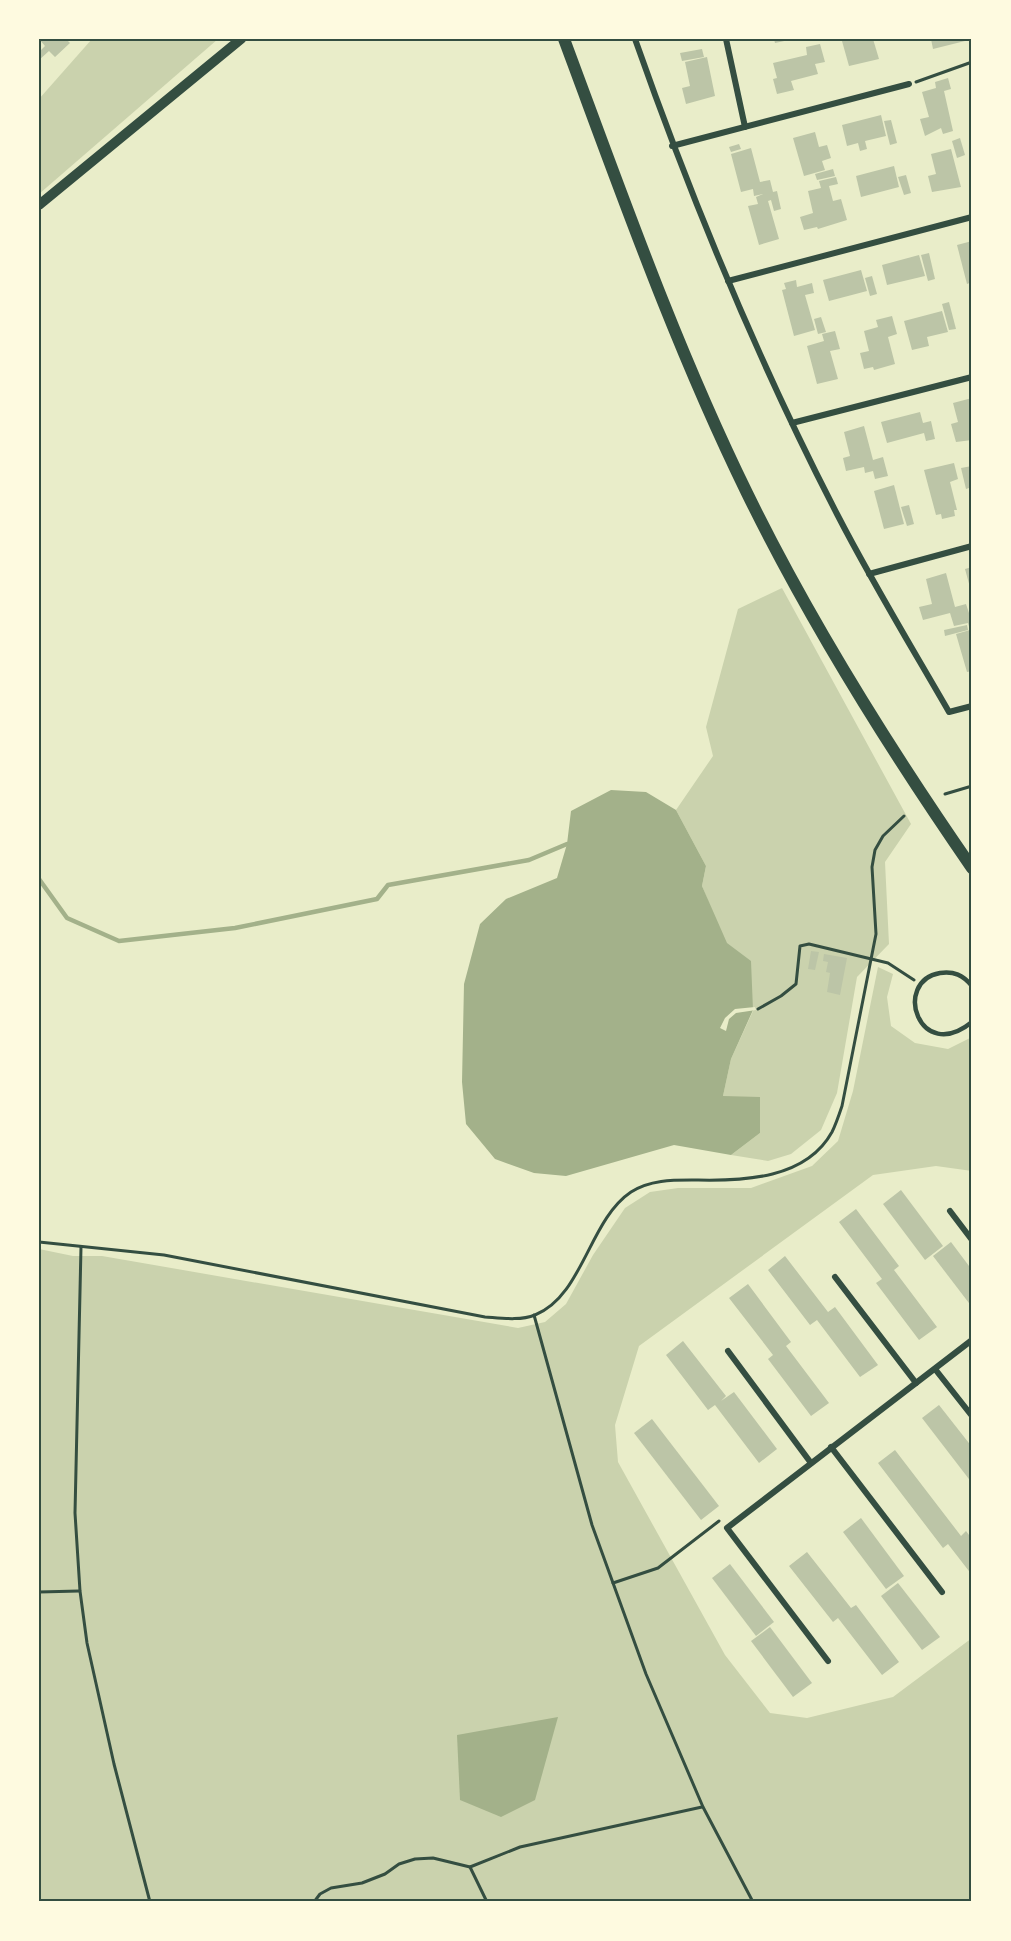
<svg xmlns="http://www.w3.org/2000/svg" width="1011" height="1941" viewBox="0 0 1011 1941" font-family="'Asap Condensed',sans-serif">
	<rect width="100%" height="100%" fill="#e9edc9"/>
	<g fill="#cad2ad">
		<path d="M 92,39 L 218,39 L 39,194 L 39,99 Z"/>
		<path d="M 782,588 L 911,824 L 885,862 L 889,944 L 857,977 L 837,1093 L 821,1130 L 791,1154 L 768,1161 L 731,1155 L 760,1133 L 723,1096 L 731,1059 L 753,1011 L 702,886 L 706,866 L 676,810 L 713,756 L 706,727 L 738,609 Z"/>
		<path d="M 878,967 L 893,974 L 887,997 L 891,1026 L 915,1043 L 948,1049 L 972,1037 L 972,1171 L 936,1166 L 873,1175 L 639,1346 L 615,1425 L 618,1462 L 725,1655 L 770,1713 L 807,1718 L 893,1697 L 972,1638 L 972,1902 L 39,1902 L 39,1249 L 73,1256 L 102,1256 L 518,1328 L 545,1322 L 566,1304 L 593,1255 L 625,1208 L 650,1192 L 678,1188 L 751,1188 L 812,1166 L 838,1141 L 853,1091 Z"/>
	</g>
	<g fill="#a3b18a">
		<path d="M 611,790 L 646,792 L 676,810 L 706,866 L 702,886 L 727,943 L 751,961 L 753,1010 L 731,1059 L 723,1096 L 760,1097 L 760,1133 L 731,1155 L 674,1145 L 566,1176 L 534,1173 L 495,1159 L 466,1124 L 462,1082 L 464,984 L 480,924 L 506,899 L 557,878 L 567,844 L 571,811 Z"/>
		<path d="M 558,1717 L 535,1800 L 501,1817 L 460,1800 L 457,1735 Z"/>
	</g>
	<path fill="#e9edc9" d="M 755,1007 L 756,1010 L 736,1013 L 729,1019 L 726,1031 L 720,1028 L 725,1018 L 735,1009 Z"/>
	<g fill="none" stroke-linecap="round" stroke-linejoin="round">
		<path stroke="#a3b18a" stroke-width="4.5" d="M 39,879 L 67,918 L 119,941 L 235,928 L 377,899 L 388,885 L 529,860 L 567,844"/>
	</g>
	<g fill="#bcc5a7">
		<path d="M 39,39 L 66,39 L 70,43 L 55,57 L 49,51 L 39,60 L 39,52 L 45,46 Z"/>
		<path d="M 774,39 L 789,39 L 789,40 L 775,43 Z"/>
		<path d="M 848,39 L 873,39 L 879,59 L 849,66 L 842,41 Z"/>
		<path d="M 931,39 L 972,39 L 972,49 L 969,40 L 933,49 Z"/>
		<path d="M 820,44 L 825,62 L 815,64 L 818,74 L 791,81 L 794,90 L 777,94 L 773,79 L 777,78 L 773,63 L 807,55 L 806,47 Z"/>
		<path d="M 702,49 L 704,57 L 682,61 L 680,53 Z"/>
		<path d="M 707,57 L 715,96 L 686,104 L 682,88 L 690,86 L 685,62 Z"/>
		<path d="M 948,78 L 951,89 L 944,91 L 953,131 L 943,134 L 941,128 L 925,136 L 920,119 L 929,117 L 922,92 L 936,88 L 935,82 Z"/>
		<path d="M 881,115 L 886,136 L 865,141 L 867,149 L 860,151 L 858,143 L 847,146 L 842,125 Z"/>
		<path d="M 891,120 L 897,143 L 890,145 L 884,121 Z"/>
		<path d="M 815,132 L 819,147 L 827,145 L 831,158 L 822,161 L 825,170 L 804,176 L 793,138 Z"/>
		<path d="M 960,138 L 965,155 L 957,158 L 952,141 Z"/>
		<path d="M 739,144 L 741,149 L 731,152 L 729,147 Z"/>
		<path d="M 751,148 L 760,182 L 770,180 L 773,192 L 777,191 L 781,209 L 774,211 L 771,200 L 768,201 L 779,239 L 759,245 L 748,206 L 758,204 L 756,197 L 763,194 L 754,196 L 753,189 L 741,192 L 731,154 Z"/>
		<path d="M 951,149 L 961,187 L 932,192 L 928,176 L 936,174 L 931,154 Z"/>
		<path d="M 894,166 L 899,187 L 861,197 L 856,176 Z"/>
		<path d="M 833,169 L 835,176 L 817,180 L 815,174 Z"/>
		<path d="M 906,175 L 911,193 L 904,195 L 898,177 Z"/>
		<path d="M 836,177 L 838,184 L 829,186 L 833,201 L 841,199 L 847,220 L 818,229 L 817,227 L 804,230 L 800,217 L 813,213 L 808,191 L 821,188 L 819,181 Z"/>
		<path d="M 972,241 L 972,282 L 967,284 L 957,245 Z"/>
		<path d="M 929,253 L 935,279 L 928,281 L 921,255 Z"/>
		<path d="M 919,255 L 925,276 L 887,285 L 882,265 Z"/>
		<path d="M 861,270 L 867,291 L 829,301 L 823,280 Z"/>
		<path d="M 872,276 L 877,294 L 870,296 L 865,278 Z"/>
		<path d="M 796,280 L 797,287 L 812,283 L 814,293 L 805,295 L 815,330 L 794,336 L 782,290 L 786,289 L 784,283 Z"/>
		<path d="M 949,302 L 956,329 L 949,330 L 942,304 Z"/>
		<path d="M 942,311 L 948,332 L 927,337 L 929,346 L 912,350 L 904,321 Z"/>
		<path d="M 892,316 L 897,334 L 888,337 L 895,364 L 874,370 L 873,367 L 864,369 L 860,353 L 869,351 L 864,331 L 878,327 L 876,320 Z"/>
		<path d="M 821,317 L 826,332 L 818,334 L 814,319 Z"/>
		<path d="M 835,331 L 840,349 L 830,351 L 838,379 L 817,384 L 807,346 L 824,341 L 822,334 Z"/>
		<path d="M 972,398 L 972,440 L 956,442 L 951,424 L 958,422 L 953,403 Z"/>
		<path d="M 920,412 L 923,423 L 931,421 L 935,439 L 926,441 L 924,433 L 887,443 L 881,422 Z"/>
		<path d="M 864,426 L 873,460 L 883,457 L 888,476 L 875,479 L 873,471 L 865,473 L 864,467 L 846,471 L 843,458 L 850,456 L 844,432 Z"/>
		<path d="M 954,463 L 958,479 L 950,482 L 957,510 L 954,510 L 955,516 L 942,519 L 941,514 L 936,515 L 924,470 Z"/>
		<path d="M 972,466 L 972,487 L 966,489 L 961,468 Z"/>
		<path d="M 894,485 L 904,524 L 884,529 L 874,491 Z"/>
		<path d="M 909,505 L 914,524 L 907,526 L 901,507 Z"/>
		<path d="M 972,567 L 972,591 L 971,591 L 965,569 Z"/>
		<path d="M 946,573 L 955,607 L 966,604 L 972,622 L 972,671 L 967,672 L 956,634 L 970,630 L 968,623 L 954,626 L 950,613 L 923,620 L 919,607 L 932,604 L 926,579 Z"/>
		<path d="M 967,625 L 968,630 L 945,636 L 944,630 Z"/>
		<path d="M 811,951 L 819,952 L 815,970 L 808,969 Z"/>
		<path d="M 824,954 L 847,958 L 840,995 L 827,992 L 830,973 L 826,972 L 828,962 L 823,961 Z"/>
		<path d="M 901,1190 L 943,1246 L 925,1260 L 883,1204 Z"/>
		<path d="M 856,1209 L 899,1266 L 894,1270 L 937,1327 L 919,1340 L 876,1283 L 882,1279 L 839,1222 Z"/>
		<path d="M 951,1242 L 972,1270 L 972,1307 L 933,1256 Z"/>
		<path d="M 785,1256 L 828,1312 L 835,1307 L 878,1365 L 860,1377 L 817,1320 L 810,1325 L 768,1270 Z"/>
		<path d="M 748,1284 L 791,1342 L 786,1346 L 829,1403 L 811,1416 L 768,1359 L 773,1355 L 729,1298 Z"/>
		<path d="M 683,1341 L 726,1396 L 721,1401 L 734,1392 L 777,1449 L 759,1463 L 715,1405 L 708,1410 L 666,1355 Z"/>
		<path d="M 939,1405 L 972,1447 L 972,1483 L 922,1418 Z"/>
		<path d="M 652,1419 L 719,1506 L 701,1520 L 634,1433 Z"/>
		<path d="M 895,1450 L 961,1536 L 966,1531 L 972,1539 L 972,1575 L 948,1544 L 943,1548 L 878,1463 Z"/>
		<path d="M 861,1518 L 904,1576 L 886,1589 L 843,1532 Z"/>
		<path d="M 807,1552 L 851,1608 L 856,1605 L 899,1662 L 882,1675 L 838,1618 L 833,1622 L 789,1566 Z"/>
		<path d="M 730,1564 L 774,1622 L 756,1636 L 712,1578 Z"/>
		<path d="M 898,1583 L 940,1637 L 922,1650 L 881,1596 Z"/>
		<path d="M 770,1627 L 812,1683 L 793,1697 L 751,1641 Z"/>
	</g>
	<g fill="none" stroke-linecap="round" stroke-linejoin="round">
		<g stroke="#344e41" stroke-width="3">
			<path d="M 916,82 L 972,62"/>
			<path d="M 945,794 L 972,786"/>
			<path d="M 758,1009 L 781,996 L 796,984 L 800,946 L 809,944 L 888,963 L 914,980"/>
			<path d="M 39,1242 L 164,1255 L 485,1317 C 500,1318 520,1321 535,1315 C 583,1296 589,1220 631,1192 C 651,1179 675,1180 698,1180 C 744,1181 806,1179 832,1132 C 836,1124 839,1115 842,1106 L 876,934 L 872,867 L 875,850 L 883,836 L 904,816"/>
			<path d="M 81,1247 L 75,1513 L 80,1591 L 87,1643 L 114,1764 L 150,1902"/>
			<path d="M 534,1315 L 592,1525 L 646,1674 L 703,1807 L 753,1902"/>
			<path d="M 613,1583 L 658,1568 L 719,1521"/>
			<path d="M 39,1592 L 79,1591"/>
			<path d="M 470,1867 L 487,1902"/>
			<path d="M 314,1902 L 320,1894 L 331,1888 L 362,1883 L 385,1874 L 399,1864 L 415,1859 L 433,1858 L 470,1867 L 520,1847 L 702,1807"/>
		</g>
		<path stroke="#344e41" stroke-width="4.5" d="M 972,986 C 963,975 954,971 940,973 C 892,981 919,1065 972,1022"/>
		<g stroke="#344e41" stroke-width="6">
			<path d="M 635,39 C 692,201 758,361 837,514 C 872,582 911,646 949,712 L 972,706"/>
			<path d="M 726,39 L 745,127"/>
			<path d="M 672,146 L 909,84"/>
			<path d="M 728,281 L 972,217"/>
			<path d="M 792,423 L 972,377"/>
			<path d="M 869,574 L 972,546"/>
			<path d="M 950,1211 L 972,1240"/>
			<path d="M 835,1277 L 916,1383"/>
			<path d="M 728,1351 L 811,1463"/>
			<path d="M 935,1369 L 972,1416"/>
			<path d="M 831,1447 L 942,1592"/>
			<path d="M 828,1661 L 727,1528 L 972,1340"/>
		</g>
		<path stroke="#344e41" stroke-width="10" d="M 39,205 L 241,39"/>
		<path stroke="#344e41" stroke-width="12" d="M 564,39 C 621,192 675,346 747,493 C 811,624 889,748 972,868"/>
	</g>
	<rect width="1011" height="1941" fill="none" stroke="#fefae0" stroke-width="81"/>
	<rect x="40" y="40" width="930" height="1860" fill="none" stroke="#344e41" stroke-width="2"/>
</svg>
